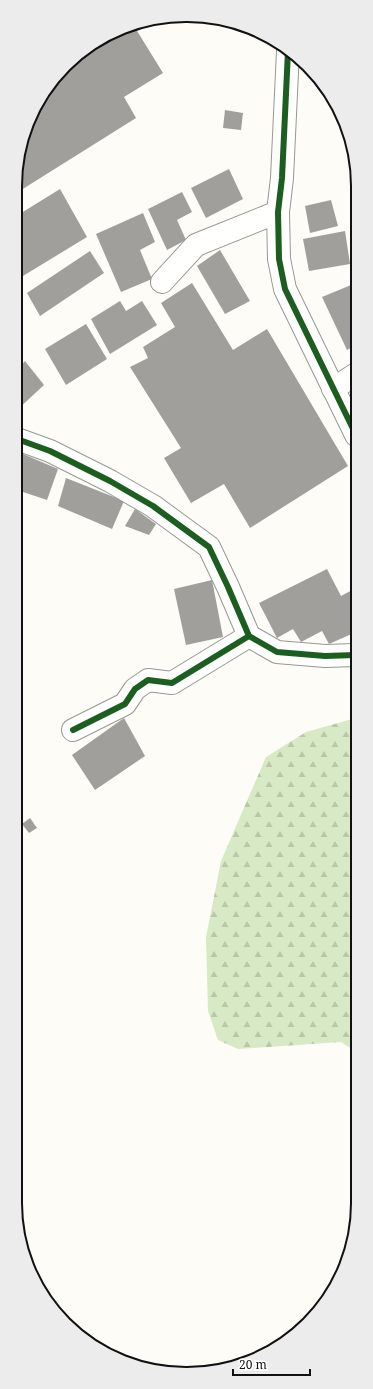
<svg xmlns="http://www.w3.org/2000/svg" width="373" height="1389" viewBox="0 0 373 1389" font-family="'Noto Serif',serif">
	<defs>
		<pattern id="forest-firs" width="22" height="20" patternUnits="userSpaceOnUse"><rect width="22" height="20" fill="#d8eac5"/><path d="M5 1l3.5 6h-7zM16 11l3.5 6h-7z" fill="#b8c8a8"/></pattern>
	</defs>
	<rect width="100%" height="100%" fill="#fdfcf7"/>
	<path fill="url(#forest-firs)" d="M 352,719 L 356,722 L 355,1051 L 341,1042 L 238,1049 L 218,1040 L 208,1011 L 206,937 L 221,861 L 266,757 L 306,732 Z"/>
	<g fill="#a19f9c">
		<path d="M 134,26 L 163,73 L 124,97 L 136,118 L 18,192 L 18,153 L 44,91 L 91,44 Z"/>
		<path d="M 225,110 L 243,113 L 241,130 L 223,128 Z"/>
		<path d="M 229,169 L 243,199 L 206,218 L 191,188 Z"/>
		<path d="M 60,189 L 87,237 L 18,279 L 18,215 Z"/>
		<path d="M 182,192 L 192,212 L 177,220 L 186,240 L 167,250 L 148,209 Z"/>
		<path d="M 331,200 L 338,226 L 310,233 L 305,206 Z"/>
		<path d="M 143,213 L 155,242 L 140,250 L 152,279 L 121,292 L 96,234 Z"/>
		<path d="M 353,223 L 356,223 L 356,243 Z"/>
		<path d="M 345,231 L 350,264 L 309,271 L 303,239 Z"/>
		<path d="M 220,250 L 250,301 L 225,314 L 197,266 Z"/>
		<path d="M 90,251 L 104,273 L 40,316 L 27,293 Z"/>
		<path d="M 192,283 L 233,350 L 267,329 L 348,466 L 250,528 L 224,484 L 191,503 L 164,458 L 181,448 L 130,367 L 148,358 L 143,347 L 175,327 L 161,303 Z"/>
		<path d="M 356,283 L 356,345 L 347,350 L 322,297 Z"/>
		<path d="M 120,301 L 126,311 L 142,301 L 157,325 L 110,354 L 91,319 Z"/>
		<path d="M 86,324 L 107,359 L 66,385 L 45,349 Z"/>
		<path d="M 25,361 L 44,385 L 17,410 L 18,369 Z"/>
		<path d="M 23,454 L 58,469 L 47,500 L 17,490 L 17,470 Z"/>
		<path d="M 66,478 L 124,501 L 112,529 L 58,506 Z"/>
		<path d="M 135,509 L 156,524 L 149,535 L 125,526 Z"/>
		<path d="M 327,569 L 341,596 L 356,588 L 356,632 L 329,644 L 322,631 L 301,642 L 293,629 L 277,638 L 259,603 Z"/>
		<path d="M 212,580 L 223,637 L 186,645 L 174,589 Z"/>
		<path d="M 124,718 L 145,756 L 95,790 L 72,755 Z"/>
		<path d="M 30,818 L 37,828 L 29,833 L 22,824 Z"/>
	</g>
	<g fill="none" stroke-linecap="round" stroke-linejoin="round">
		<defs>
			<g id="minor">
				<path d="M 288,51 L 282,178 L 278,212 L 279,259 L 285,289 L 356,435"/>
				<path d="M 162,282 L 196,245 L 278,212"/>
				<path d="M 333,389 L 356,374"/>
				<path d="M 17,439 L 50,451 L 110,481 L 153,506 L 209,547 L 228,587 L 249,636 L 277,652 L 325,656 L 356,655"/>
				<path d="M 73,730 L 125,704 L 135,689 L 148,680 L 172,683 L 249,636"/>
			</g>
		</defs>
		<use href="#minor" stroke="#979795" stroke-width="24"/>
		<use href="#minor" stroke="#fffffe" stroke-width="22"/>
		<defs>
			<g id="cycleway">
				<path d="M 288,51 L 282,178 L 278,212 L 279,259 L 285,289 L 356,435"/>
				<path d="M 17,439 L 50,451 L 110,481 L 153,506 L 209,547 L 228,587 L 249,636 L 277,652 L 325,656 L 356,655"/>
				<path d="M 73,730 L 125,704 L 135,689 L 148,680 L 172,683 L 249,636"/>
			</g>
		</defs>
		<use href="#cycleway" stroke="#fff" stroke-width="8"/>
		<use href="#cycleway" stroke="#1b5e20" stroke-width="6"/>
	</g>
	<path d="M0 0H373V1389H0ZM186 22H187A164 164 0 0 1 351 186V1203A164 164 0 0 1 187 1367H186A164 164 0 0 1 22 1203V186A164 164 0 0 1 186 22Z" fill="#ececec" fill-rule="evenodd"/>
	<path fill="none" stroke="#111" stroke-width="2" d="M186 22H187A164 164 0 0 1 351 186V1203A164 164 0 0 1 187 1367H186A164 164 0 0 1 22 1203V186A164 164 0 0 1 186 22Z"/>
	<path d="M233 1369v6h77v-6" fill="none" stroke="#111111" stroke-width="2"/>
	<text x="239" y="1369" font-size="12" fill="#111111" stroke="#ffffff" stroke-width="3" paint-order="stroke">20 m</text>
</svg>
